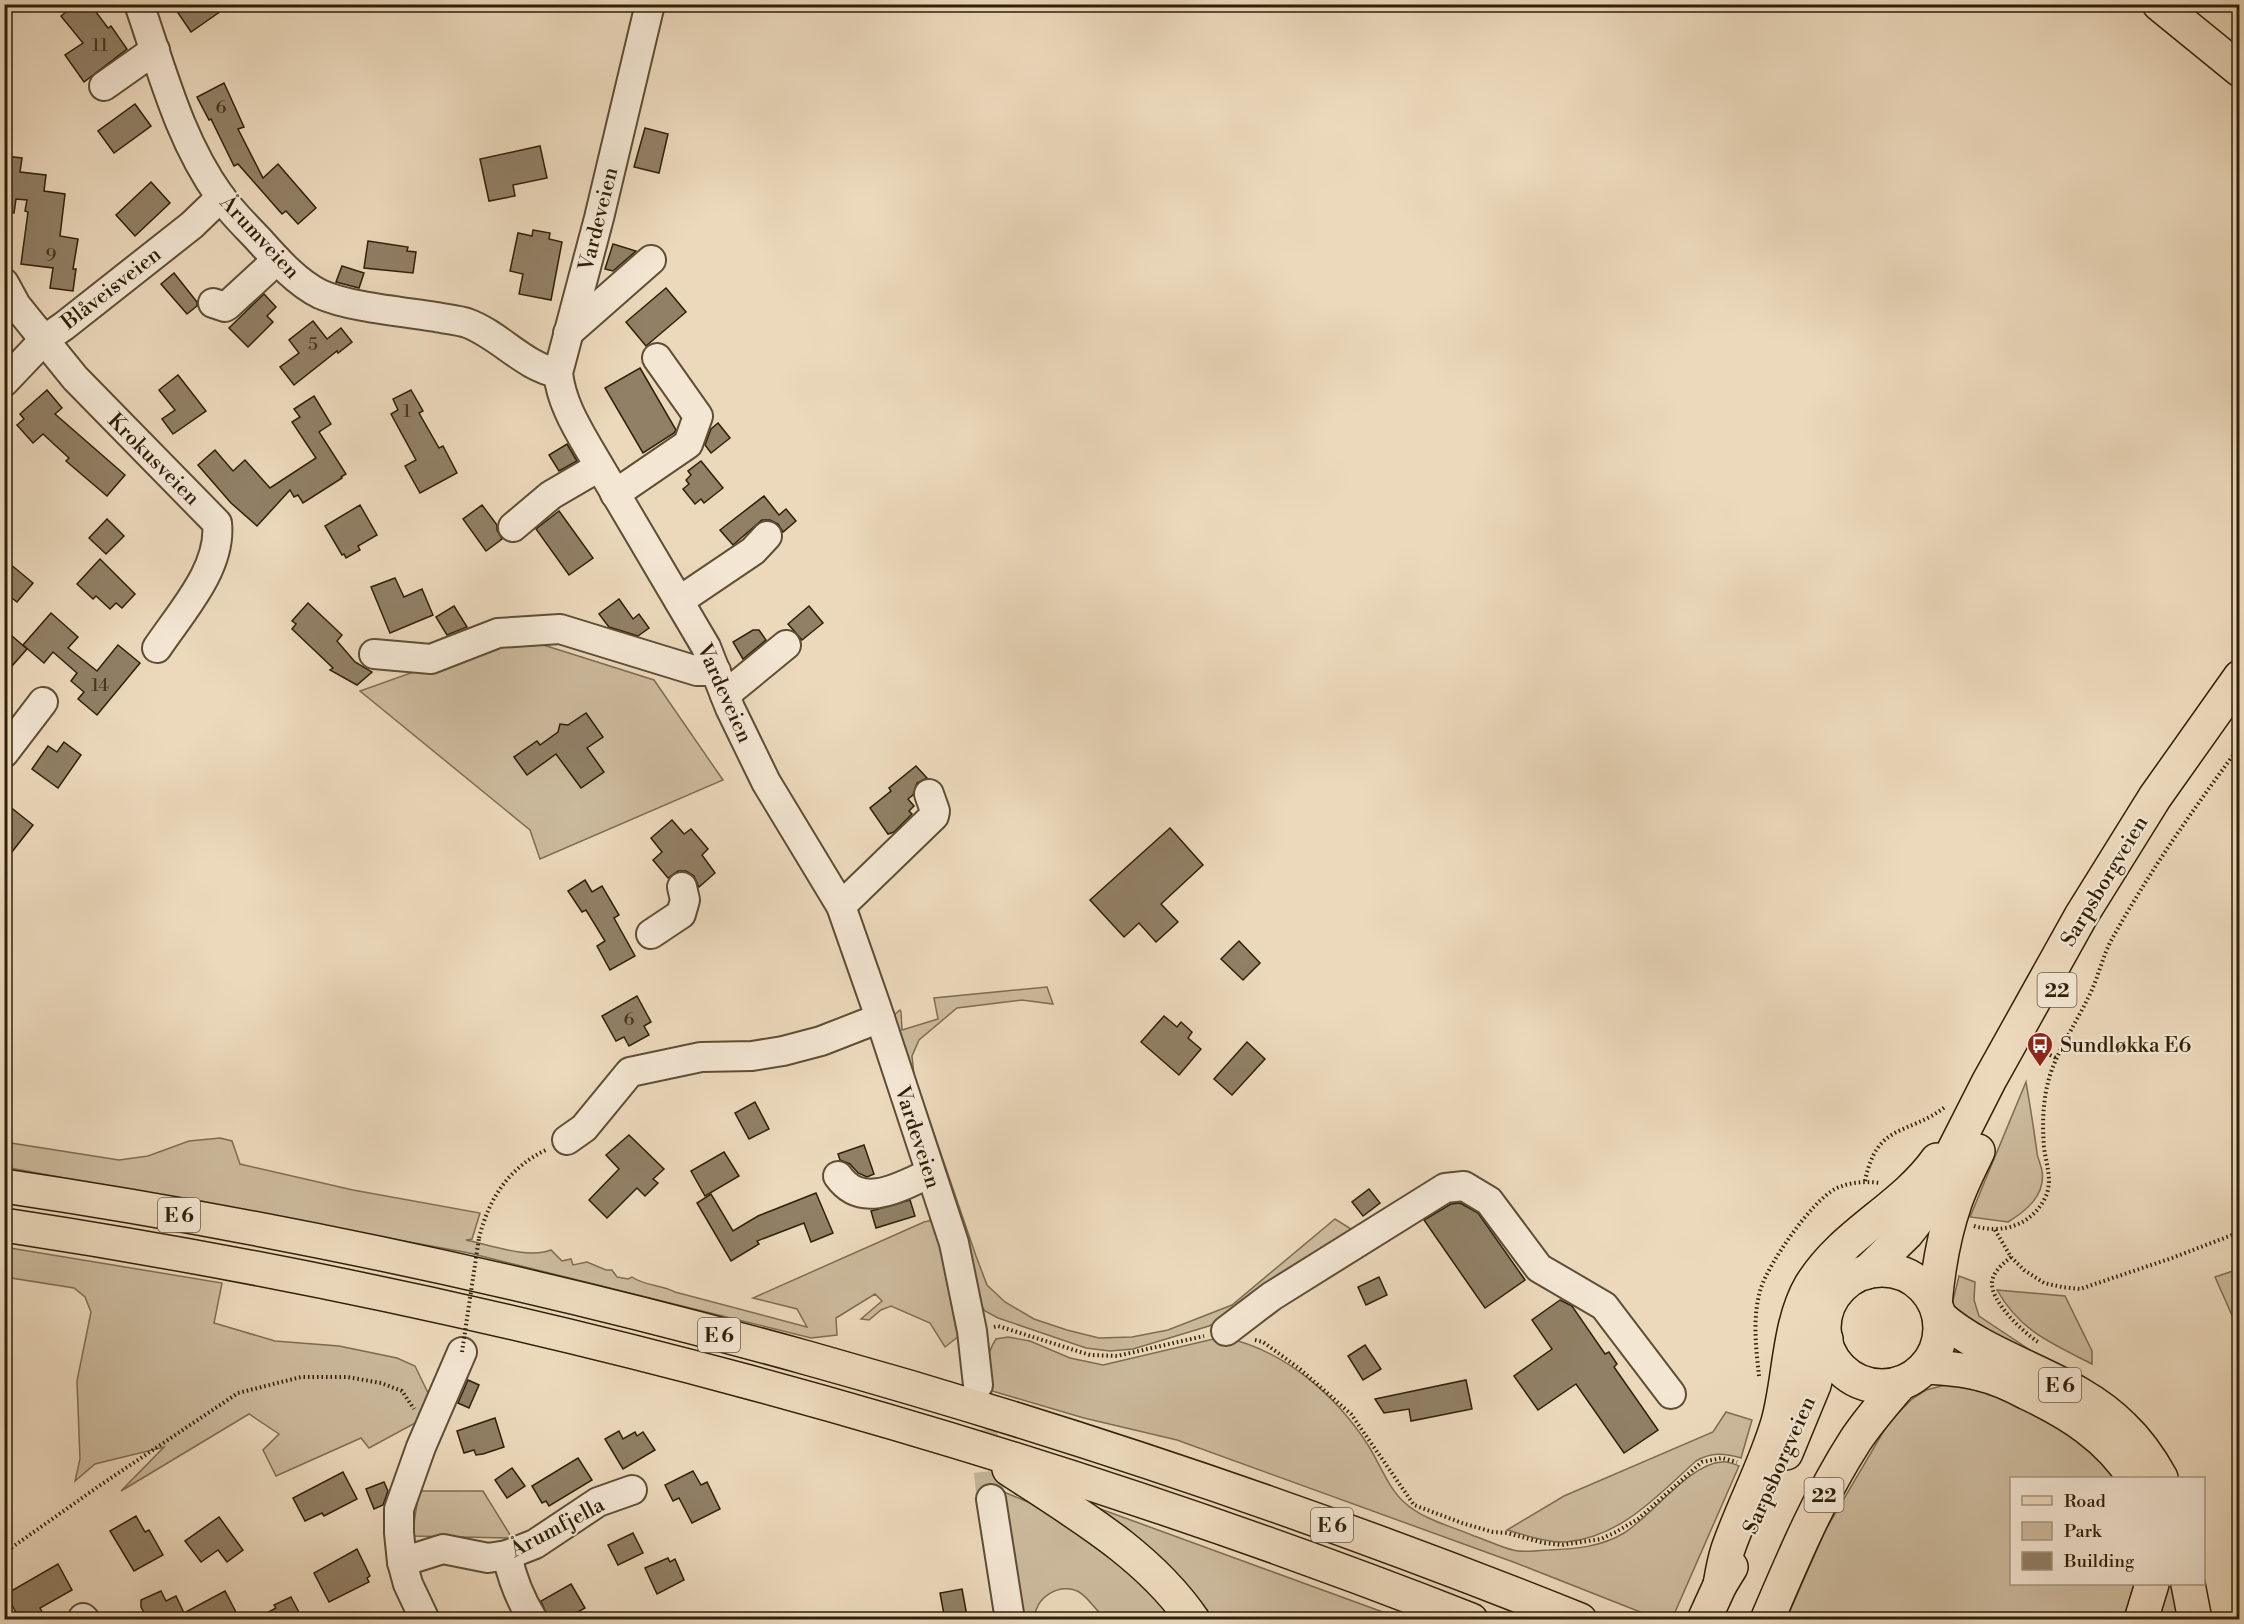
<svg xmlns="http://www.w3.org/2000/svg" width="2244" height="1624" viewBox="0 0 2244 1624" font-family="'Libre Bodoni',serif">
	<rect width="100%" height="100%" fill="#ecd9bc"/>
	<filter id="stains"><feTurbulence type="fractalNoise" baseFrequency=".00333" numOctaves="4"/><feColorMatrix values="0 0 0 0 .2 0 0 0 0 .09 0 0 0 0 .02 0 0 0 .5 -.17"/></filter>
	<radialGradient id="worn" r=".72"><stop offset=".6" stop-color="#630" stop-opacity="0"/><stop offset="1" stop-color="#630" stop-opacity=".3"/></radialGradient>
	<g fill="#ccba9d" stroke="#7e6d52" stroke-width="1.5">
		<path d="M 515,636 L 654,680 L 723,780 L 540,859 L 530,830 L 360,691 Z"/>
		<path d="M 1047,987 L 1053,1004 L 1022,1000 L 957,1008 L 919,1040 L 912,1056 L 914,1075 L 976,1256 L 987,1285 L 1005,1302 L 1034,1319 L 1067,1330 L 1099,1338 L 1132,1337 L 1168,1330 L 1232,1305 L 1335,1219 L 1359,1234 L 1232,1315 L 1209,1326 L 1133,1349 L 1110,1351 L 1086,1348 L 998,1318 L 985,1311 L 976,1298 L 893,1016 L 900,1010 L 901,1012 L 902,1030 L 938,1019 L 934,998 Z"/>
		<path d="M 2026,1082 C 2030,1106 2034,1129 2037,1153 C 2038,1159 2041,1165 2042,1171 C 2046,1195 2026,1211 2008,1222 L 1970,1217 Z"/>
		<path d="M 220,1138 L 232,1141 L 240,1164 L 353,1190 L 480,1213 L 472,1239 L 466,1240 C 490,1245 528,1259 551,1250 L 562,1261 L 571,1259 L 573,1265 L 587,1262 L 606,1270 L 612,1270 L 617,1277 L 628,1279 L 632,1277 C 645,1286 661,1285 675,1292 L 807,1327 L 797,1309 L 753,1298 L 924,1222 L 937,1219 L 959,1336 L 945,1347 L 930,1323 L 891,1306 L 881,1310 L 869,1320 L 861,1319 L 882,1301 L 875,1294 L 836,1318 L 837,1335 L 811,1338 L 469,1253 L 5,1167 L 4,1142 L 119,1160 L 148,1156 L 189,1141 Z"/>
		<path d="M 4,1247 L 222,1283 L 214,1323 L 275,1341 L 339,1346 L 397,1358 L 415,1366 L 430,1397 L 426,1427 L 415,1423 L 369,1448 L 361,1438 L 276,1476 L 263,1450 L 279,1434 L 249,1414 L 121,1491 L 164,1447 L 95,1464 L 75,1481 L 80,1459 L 77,1381 L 91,1312 L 85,1297 L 74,1288 L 5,1277 Z"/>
		<path d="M 2239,1269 L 2240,1269 L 2239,1331 L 2215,1277 Z"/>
		<path d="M 1959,1276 L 1975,1282 L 1974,1300 L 1979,1316 L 2033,1352 L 2003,1344 L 1951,1309 Z"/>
		<path d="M 1997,1290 L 2065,1296 L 2092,1351 L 2092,1364 C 2051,1343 2020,1331 1997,1290 Z"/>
		<path d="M 1008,1337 L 1030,1341 L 1070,1358 L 1103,1365 L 1222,1337 C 1283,1349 1335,1394 1368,1445 C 1380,1464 1388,1488 1405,1503 C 1424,1520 1451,1526 1474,1536 C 1487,1540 1500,1547 1513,1550 C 1523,1553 1538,1550 1549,1550 C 1575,1549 1601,1547 1624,1533 C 1652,1516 1690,1463 1722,1462 C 1727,1461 1734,1464 1739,1466 L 1672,1619 L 1658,1619 L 1516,1563 L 1177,1440 L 1084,1418 L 992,1391 C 988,1369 983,1359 996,1339 Z"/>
		<path d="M 1953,1383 L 1975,1386 L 2080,1436 L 2118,1478 L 2012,1478 L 2012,1584 L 2139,1584 L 2128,1619 L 1786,1620 L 1825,1531 L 1889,1422 L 1912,1399 L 1926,1390 Z"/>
		<path d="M 1726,1412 L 1752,1420 L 1741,1458 C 1725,1453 1711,1452 1696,1461 C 1657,1496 1621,1537 1566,1542 C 1547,1543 1525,1535 1507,1530 L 1564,1496 L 1713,1432 Z"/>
		<path d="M 419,1491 L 483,1491 L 512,1538 L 412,1536 Z"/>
		<path d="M 1004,1492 L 1054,1513 L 1103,1546 L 1178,1619 L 1106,1619 C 1097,1612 1089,1598 1079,1592 C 1060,1581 1033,1599 1035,1619 L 1022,1619 Z"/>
		<path d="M 1084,1503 L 1402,1619 L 1206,1619 Z"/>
		<path d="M 2161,1584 L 2174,1584 L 2181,1619 L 2152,1620 Z"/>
	</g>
	<g fill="#918066" stroke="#2f2008" stroke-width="1.5">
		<path d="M 76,4 L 90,4 L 108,28 L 111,26 L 127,49 L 84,82 L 65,55 L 83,43 L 61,16 Z"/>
		<path d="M 172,4 L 231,4 L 191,32 Z"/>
		<path d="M 224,83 L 244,127 L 238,129 L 263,178 L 278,164 L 316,208 L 298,224 L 286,211 L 282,214 L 238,164 L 234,166 L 211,119 L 209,120 L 197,97 Z"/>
		<path d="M 135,104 L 151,126 L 114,153 L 98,131 Z"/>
		<path d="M 645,128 L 668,134 L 659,173 L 634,167 Z"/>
		<path d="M 540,146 L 547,178 L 513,185 L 515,196 L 489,201 L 480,159 Z"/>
		<path d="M 4,156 L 22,158 L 20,172 L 46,175 L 44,191 L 65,194 L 60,236 L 78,239 L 73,269 L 76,269 L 73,291 L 50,288 L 53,268 L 21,264 L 28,212 L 25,211 L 27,200 L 16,199 L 14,213 L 4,212 Z"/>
		<path d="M 151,182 L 170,203 L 135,236 L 116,215 Z"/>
		<path d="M 533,230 L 550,233 L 549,239 L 562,242 L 551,300 L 519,294 L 523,274 L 510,271 L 518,233 L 532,236 Z"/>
		<path d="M 368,241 L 408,247 L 407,251 L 416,252 L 413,273 L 364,268 Z"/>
		<path d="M 613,244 L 636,251 L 613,271 L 605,269 Z"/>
		<path d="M 342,266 L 364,273 L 359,288 L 336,282 Z"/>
		<path d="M 174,273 L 197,302 L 197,306 L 187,314 L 161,284 Z"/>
		<path d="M 666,288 L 686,312 L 646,346 L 626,322 Z"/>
		<path d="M 264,294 L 276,307 L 267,316 L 273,322 L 248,347 L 229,328 Z"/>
		<path d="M 313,321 L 327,339 L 341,328 L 352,342 L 338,353 L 337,351 L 294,385 L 280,367 L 299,353 L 289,340 Z"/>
		<path d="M 640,368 L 676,430 L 674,433 L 643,453 L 605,388 Z"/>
		<path d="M 178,375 L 206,411 L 173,434 L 162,419 L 175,410 L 159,390 Z"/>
		<path d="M 47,390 L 62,408 L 55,414 L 125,475 L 107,496 L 66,461 L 69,458 L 43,434 L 33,443 L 17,425 L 24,419 L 20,414 Z"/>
		<path d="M 411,390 L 423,411 L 419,413 L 439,448 L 443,446 L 457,473 L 420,493 L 405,466 L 416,460 L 391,414 L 398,410 L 393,399 Z"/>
		<path d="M 314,396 L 331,424 L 319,432 L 346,474 L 341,477 L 342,478 L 303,503 L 298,495 L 294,497 L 290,490 L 257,526 L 231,503 L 198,465 L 215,450 L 233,471 L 245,460 L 270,488 L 316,458 L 292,422 L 300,417 L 294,409 Z"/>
		<path d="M 718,423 L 730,438 L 711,453 L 705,445 L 711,429 Z"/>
		<path d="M 567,444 L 577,461 L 559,471 L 549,455 Z"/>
		<path d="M 701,461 L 723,488 L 704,503 L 701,499 L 695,504 L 683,489 L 689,484 L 686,480 L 691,475 L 688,471 Z"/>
		<path d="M 764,496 L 779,515 L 786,509 L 796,521 L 783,532 L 778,524 L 770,520 L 762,520 L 733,545 L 720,530 Z"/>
		<path d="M 360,505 L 377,535 L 358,546 L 360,550 L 346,558 L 344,554 L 342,555 L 325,526 Z"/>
		<path d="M 482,505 L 497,525 L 497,530 L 502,539 L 486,551 L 463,519 Z"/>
		<path d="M 559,511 L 593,558 L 569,575 L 536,529 Z"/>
		<path d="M 107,519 L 124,536 L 106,554 L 89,538 Z"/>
		<path d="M 4,559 L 33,583 L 17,602 L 4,592 Z"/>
		<path d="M 100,559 L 135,594 L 122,608 L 116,603 L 110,609 L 96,596 L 93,599 L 77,584 Z"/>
		<path d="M 395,578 L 404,597 L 422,589 L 433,615 L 390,633 L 371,587 Z"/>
		<path d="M 619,599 L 633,619 L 639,614 L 649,628 L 638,636 L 609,627 L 599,614 Z"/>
		<path d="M 308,603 L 342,635 L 337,641 L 355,662 L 372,672 L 357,685 L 330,670 L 333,668 L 292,629 L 296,624 L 292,621 Z"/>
		<path d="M 454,606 L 467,627 L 447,635 L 436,617 Z"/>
		<path d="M 809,606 L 823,623 L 802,640 L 788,624 Z"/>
		<path d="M 51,613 L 78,637 L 68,648 L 97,671 L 118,645 L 140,663 L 97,715 L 78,699 L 84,692 L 71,681 L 77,673 L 53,652 L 44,663 L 23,645 Z"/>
		<path d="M 4,629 L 27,649 L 4,675 Z"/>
		<path d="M 753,630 L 759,630 L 766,640 L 743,659 L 733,642 Z"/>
		<path d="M 586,713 L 603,737 L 587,748 L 604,772 L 581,788 L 556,754 L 527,775 L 514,757 L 537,741 L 540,745 L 558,732 L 560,724 L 568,725 Z"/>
		<path d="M 64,742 L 81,755 L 58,788 L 32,769 L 48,746 L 57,752 Z"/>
		<path d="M 916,766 L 927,778 L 917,783 L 913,795 L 908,799 L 914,806 L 909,811 L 912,814 L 894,832 L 888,834 L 870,808 L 891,791 L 889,788 Z"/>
		<path d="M 4,802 L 33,825 L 4,862 Z"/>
		<path d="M 672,820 L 684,834 L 691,829 L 708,849 L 702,855 L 715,873 L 699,887 L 694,876 L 686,871 L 678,871 L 668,878 L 653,860 L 662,852 L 651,838 Z"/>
		<path d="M 1170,828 L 1203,865 L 1161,904 L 1178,922 L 1156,942 L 1139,923 L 1124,937 L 1090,900 Z"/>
		<path d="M 585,880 L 592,892 L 602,886 L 619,915 L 614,918 L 635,956 L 610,970 L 597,946 L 605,941 L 586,910 L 582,912 L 568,891 Z"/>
		<path d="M 1239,941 L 1260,963 L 1243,980 L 1221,959 Z"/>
		<path d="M 637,996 L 651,1022 L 644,1026 L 649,1035 L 629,1046 L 624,1037 L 616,1041 L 602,1016 Z"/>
		<path d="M 1164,1016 L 1177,1027 L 1181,1022 L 1192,1032 L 1188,1038 L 1201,1049 L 1179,1075 L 1141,1042 Z"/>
		<path d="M 1247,1042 L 1265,1059 L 1232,1095 L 1214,1079 Z"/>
		<path d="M 755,1102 L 769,1129 L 749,1139 L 735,1113 Z"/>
		<path d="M 629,1135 L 664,1169 L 653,1179 L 658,1183 L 645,1196 L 637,1188 L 607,1218 L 589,1200 L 619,1169 L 606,1155 Z"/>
		<path d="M 864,1145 L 874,1174 L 867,1177 L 858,1173 L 850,1164 L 840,1160 L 838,1154 Z"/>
		<path d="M 724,1152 L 739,1176 L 705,1196 L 691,1171 Z"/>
		<path d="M 1369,1189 L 1380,1203 L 1363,1216 L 1352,1202 Z"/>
		<path d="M 816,1193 L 833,1233 L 811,1242 L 804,1223 L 757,1241 L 759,1244 L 731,1261 L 697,1203 L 711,1194 L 733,1231 L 758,1216 Z"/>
		<path d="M 910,1200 L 915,1216 L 876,1228 L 871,1211 Z"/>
		<path d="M 1460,1203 L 1478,1213 L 1525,1280 L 1485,1308 L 1424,1220 L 1451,1204 Z"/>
		<path d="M 1379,1277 L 1387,1295 L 1366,1305 L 1358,1287 Z"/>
		<path d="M 1560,1300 L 1572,1306 L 1605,1354 L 1609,1352 L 1617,1364 L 1614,1367 L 1658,1430 L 1624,1453 L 1576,1384 L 1538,1410 L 1514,1376 L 1552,1349 L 1532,1320 Z"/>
		<path d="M 1365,1345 L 1381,1369 L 1363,1380 L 1348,1356 Z"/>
		<path d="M 468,1380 L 479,1385 L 469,1408 L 458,1403 Z"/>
		<path d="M 1466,1380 L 1472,1409 L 1411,1421 L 1409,1409 L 1384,1413 L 1375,1399 Z"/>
		<path d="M 495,1418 L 504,1447 L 483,1454 L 476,1455 L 474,1450 L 464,1453 L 457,1431 Z"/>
		<path d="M 619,1431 L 623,1439 L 635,1432 L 637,1436 L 643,1432 L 655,1450 L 623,1469 L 605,1439 Z"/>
		<path d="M 578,1458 L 592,1480 L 549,1506 L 546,1501 L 542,1503 L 532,1486 Z"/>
		<path d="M 512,1468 L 525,1486 L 507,1498 L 495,1480 Z"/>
		<path d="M 693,1471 L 701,1485 L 707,1482 L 720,1509 L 692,1523 L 679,1498 L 673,1501 L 665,1485 Z"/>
		<path d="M 343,1472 L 357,1499 L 324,1516 L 322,1513 L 305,1521 L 293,1498 Z"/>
		<path d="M 384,1482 L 388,1491 L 383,1505 L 374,1509 L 366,1489 Z"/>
		<path d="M 136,1516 L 145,1532 L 149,1530 L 163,1555 L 134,1571 L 110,1531 Z"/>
		<path d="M 219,1517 L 243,1550 L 227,1562 L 218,1550 L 201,1562 L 185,1541 Z"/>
		<path d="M 633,1533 L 643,1553 L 618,1565 L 608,1545 Z"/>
		<path d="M 357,1549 L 370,1576 L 367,1578 L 369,1582 L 329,1602 L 314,1573 Z"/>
		<path d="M 668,1558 L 670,1562 L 675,1559 L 684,1580 L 657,1594 L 645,1568 Z"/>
		<path d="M 58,1564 L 72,1590 L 40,1608 L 46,1620 L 20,1620 L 6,1594 Z"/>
		<path d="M 571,1584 L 585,1608 L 564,1620 L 549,1620 L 541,1601 Z"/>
		<path d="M 962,1589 L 967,1616 L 945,1620 L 940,1593 Z"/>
		<path d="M 161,1591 L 166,1601 L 176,1596 L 184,1613 L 225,1591 L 240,1620 L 148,1620 L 141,1607 L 141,1600 Z"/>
		<path d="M 291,1597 L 303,1620 L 254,1620 L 276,1608 L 274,1605 Z"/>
	</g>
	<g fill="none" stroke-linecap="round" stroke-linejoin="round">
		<path stroke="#c6b498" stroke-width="28" stroke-dasharray="28 14" stroke-linecap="butt" d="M 978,1388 L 991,1499"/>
		<defs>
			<g id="minor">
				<path d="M 139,4 C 162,70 179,139 220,196 C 231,212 246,226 259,240 C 277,260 296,282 320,294 C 348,307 404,312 436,317 C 446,319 458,320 467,323 C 500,335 524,367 558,373"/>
				<path d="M 650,4 L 599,218 L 558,373 C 561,400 574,423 588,447 L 706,647 L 730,708 L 766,782 L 841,906 L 876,1006 L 954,1243 L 972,1331 L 978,1385"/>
				<path d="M 104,86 L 155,50"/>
				<path d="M 4,283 L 16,305 L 75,378 L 217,523 C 222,568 181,612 157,648"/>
				<path d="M 213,303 L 225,307 L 228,305 L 277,260"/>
				<path d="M 568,333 L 651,260"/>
				<path d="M 4,382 L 45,339 L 64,326 L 192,225 L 221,197"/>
				<path d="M 615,494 L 688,444 L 698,416 L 657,358"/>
				<path d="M 513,527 L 551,495 L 599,467"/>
				<path d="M 679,601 L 753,551 L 767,536"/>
				<path d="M 374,654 L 431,659 L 498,633 L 560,629 L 697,671 L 716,671"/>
				<path d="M 725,695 L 786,645"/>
				<path d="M 4,753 L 43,702"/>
				<path d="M 841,906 L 934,816 L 935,811 L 929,794"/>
				<path d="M 651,934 L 681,914 L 685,900 L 682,887"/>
				<path d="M 567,1140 L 584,1128 L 630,1072 L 701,1057 L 752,1056 L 783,1051 L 821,1041 L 880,1018"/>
				<path d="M 838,1176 C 862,1210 900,1187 930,1173"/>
				<path d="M 1226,1331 L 1272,1296 L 1445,1188 L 1464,1186 L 1489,1201 L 1539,1268 L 1604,1306 L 1671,1394"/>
				<path d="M 991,1499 L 1010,1620"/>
				<path d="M 507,1555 C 512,1579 520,1599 533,1620"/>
				<path d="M 402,1562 L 399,1533 L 399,1509 L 421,1447 L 462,1352"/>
				<path d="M 83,1618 L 85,1620"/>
				<path d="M 425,1620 L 408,1584 L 402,1562 L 443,1549 L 488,1558 L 507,1555 L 535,1544 L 598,1502 L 632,1490"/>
			</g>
			<path id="major" d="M 2159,4 L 2240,70"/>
			<g id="highway">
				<path d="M 4,1186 C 542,1266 1076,1418 1580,1620"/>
				<path d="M 4,1225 C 504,1301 1001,1436 1471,1620"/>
				<circle cx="1882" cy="1328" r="58"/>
				<path d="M 1867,1272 L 1907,1233 L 1921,1215 L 1989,1081 L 2081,916 L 2155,797 L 2240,677"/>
				<path d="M 1935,1304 C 1938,1270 1944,1235 1955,1203 C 1961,1185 1970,1168 1978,1151"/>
				<path d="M 1939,1316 C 1992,1363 2075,1377 2123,1427 C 2139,1442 2151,1460 2161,1478"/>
				<path d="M 1925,1367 C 1944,1368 1962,1369 1980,1374 C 1997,1378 2012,1385 2027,1393 C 2070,1413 2109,1438 2134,1478"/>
				<path d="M 1786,1453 L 1814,1385 L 1826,1339"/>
				<path d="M 1009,1469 C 1074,1512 1148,1554 1193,1620"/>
				<path d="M 2188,1584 L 2195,1620"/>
				<path d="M 1720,1585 C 1722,1573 1724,1561 1728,1549 C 1743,1506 1765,1466 1778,1422 C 1790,1379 1788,1324 1811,1285 C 1842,1234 1903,1208 1937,1160"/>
				<path d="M 1704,1620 L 1720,1585 L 1731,1567"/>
				<path d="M 1767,1620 C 1793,1559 1819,1497 1855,1441 C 1868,1421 1885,1402 1901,1383"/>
				<path d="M 2141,1620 L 2152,1584"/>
			</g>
		</defs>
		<use href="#minor" stroke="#5e4e35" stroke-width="32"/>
		<use href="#major" stroke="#2f2008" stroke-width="36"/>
		<use href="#highway" stroke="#2f2008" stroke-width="36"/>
		<g stroke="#2f2008" stroke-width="4" stroke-dasharray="1.5 3" stroke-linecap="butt">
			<path d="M 2046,1053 L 2056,1058"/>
			<path d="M 1865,1181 C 1877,1122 1907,1136 1945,1107"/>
			<path d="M 1974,1226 C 2001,1234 2030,1226 2044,1200 C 2054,1182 2046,1165 2044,1147 C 2042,1122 2043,1098 2050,1075 C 2059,1048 2076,1023 2088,998 C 2098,979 2102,957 2112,939 C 2149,872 2194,808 2240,746"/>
			<path d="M 1995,1230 L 2011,1257 L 2024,1270 L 2044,1283 L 2062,1287 L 2080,1289 L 2172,1258 L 2240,1232"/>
			<path d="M 479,1238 C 489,1198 509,1167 548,1149"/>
			<path d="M 2011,1257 C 2003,1264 1993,1271 1992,1283 C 1991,1302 2023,1332 2038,1342"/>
			<path d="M 994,1327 L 998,1326 L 1090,1355 L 1117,1356 L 1204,1336"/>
			<path d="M 1255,1340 L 1263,1342 L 1300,1369 L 1351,1414 L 1414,1505 L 1462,1523 L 1493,1532 L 1507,1533 L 1544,1543 L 1562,1545 L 1601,1539 L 1616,1532 L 1638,1519 L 1702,1462 L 1722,1458 L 1737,1462"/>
			<path d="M 1759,1376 C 1756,1348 1752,1316 1761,1288 C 1769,1263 1811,1202 1835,1189 C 1849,1182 1864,1181 1880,1183"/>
			<path d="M 4,1553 L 99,1486 L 238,1393 L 301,1377 L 347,1377 L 381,1383 L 402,1391 L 414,1409"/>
		</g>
		<use href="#minor" stroke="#f3e6d3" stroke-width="28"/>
		<use href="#major" stroke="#ecd9bc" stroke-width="33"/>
		<use href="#highway" stroke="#ecd9bc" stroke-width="33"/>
		<path stroke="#2f2008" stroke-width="4" stroke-dasharray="1.5 3" stroke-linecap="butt" d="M 462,1352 L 479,1238"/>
	</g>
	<defs>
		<symbol id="bus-pin" viewBox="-11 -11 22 30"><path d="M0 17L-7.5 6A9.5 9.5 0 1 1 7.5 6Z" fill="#8f2418" stroke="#f3e6d3"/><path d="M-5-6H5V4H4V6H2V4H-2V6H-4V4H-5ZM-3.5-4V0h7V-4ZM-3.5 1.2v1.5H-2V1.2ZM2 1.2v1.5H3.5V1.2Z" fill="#fff"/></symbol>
	</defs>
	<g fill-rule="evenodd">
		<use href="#bus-pin" x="2025" y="1030" width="30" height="40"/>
	</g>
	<g text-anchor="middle" stroke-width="4.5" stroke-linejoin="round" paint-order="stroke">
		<g font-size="18" fill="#483820">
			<text x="100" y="51">11</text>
			<text x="221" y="113">6</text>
			<text x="51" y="261">9</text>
			<text x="313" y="350">5</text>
			<text x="407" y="417">1</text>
			<text x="100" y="691">14</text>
			<text x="629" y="1025">6</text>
		</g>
		<g fill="#f3e6d3" stroke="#6a5b45" stroke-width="1.5">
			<rect x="2037.5" y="973" width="39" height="34" rx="4.5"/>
			<rect x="158" y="1198" width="42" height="34" rx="4.5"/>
			<rect x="698" y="1318" width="42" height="34" rx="4.5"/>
			<rect x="2039" y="1368" width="42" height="34" rx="4.5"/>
			<rect x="1804.5" y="1478" width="39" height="34" rx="4.5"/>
			<rect x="1311" y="1508" width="42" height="34" rx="4.5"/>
		</g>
		<g font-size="20" font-weight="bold" fill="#2f2008">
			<text x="2057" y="997">22</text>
			<text x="179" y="1222">E 6</text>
			<text x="719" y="1342">E 6</text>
			<text x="2060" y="1392">E 6</text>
			<text x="1824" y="1502">22</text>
			<text x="1332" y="1532">E 6</text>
		</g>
		<g font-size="21" fill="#2f2008" stroke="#f3e6d3">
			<text transform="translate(598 219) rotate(-76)" y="7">Vardeveien</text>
			<text transform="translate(260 237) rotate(47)" y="7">Årumveien</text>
			<text transform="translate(111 288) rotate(-38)" y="7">Blåveisveien</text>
			<text transform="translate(154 459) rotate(45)" y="7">Krokusveien</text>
			<text transform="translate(725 693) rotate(66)" y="7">Vardeveien</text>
			<text transform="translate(2104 881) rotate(-59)" y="7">Sarpsborgveien</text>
			<text transform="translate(918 1137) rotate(72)" y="7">Vardeveien</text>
			<text transform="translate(1779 1465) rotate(-66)" y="7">Sarpsborgveien</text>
			<text transform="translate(557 1527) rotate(-28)" y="7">Årumfjella</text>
		</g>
		<g font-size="21" fill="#2f2008" stroke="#f3e6d3" text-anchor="start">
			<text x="2060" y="1052">Sundløkka E6</text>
		</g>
	</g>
	<rect width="2244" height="1624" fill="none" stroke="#ecd9bc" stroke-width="24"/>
	<rect x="6" y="6" width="2232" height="1612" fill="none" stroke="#2f2008" stroke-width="3"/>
	<rect x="12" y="12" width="2220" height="1600" fill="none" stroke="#2f2008" stroke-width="1.5"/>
	<rect x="2010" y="1477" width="195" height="108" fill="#f3e6d3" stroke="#a59782" stroke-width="1.5"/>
	<rect x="2022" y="1496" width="30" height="9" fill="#ecd9bc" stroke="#a59782" stroke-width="1.5"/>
	<text x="2064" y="1507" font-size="18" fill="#2f2008">Road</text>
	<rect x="2022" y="1522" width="30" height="18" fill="#ccba9d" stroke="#a59782" stroke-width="1.5"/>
	<text x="2064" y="1537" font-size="18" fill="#2f2008">Park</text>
	<rect x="2022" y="1552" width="30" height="18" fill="#918066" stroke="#a59782" stroke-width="1.5"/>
	<text x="2064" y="1567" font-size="18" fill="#2f2008">Building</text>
	<rect width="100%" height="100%" filter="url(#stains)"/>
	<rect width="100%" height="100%" fill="url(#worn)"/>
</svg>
